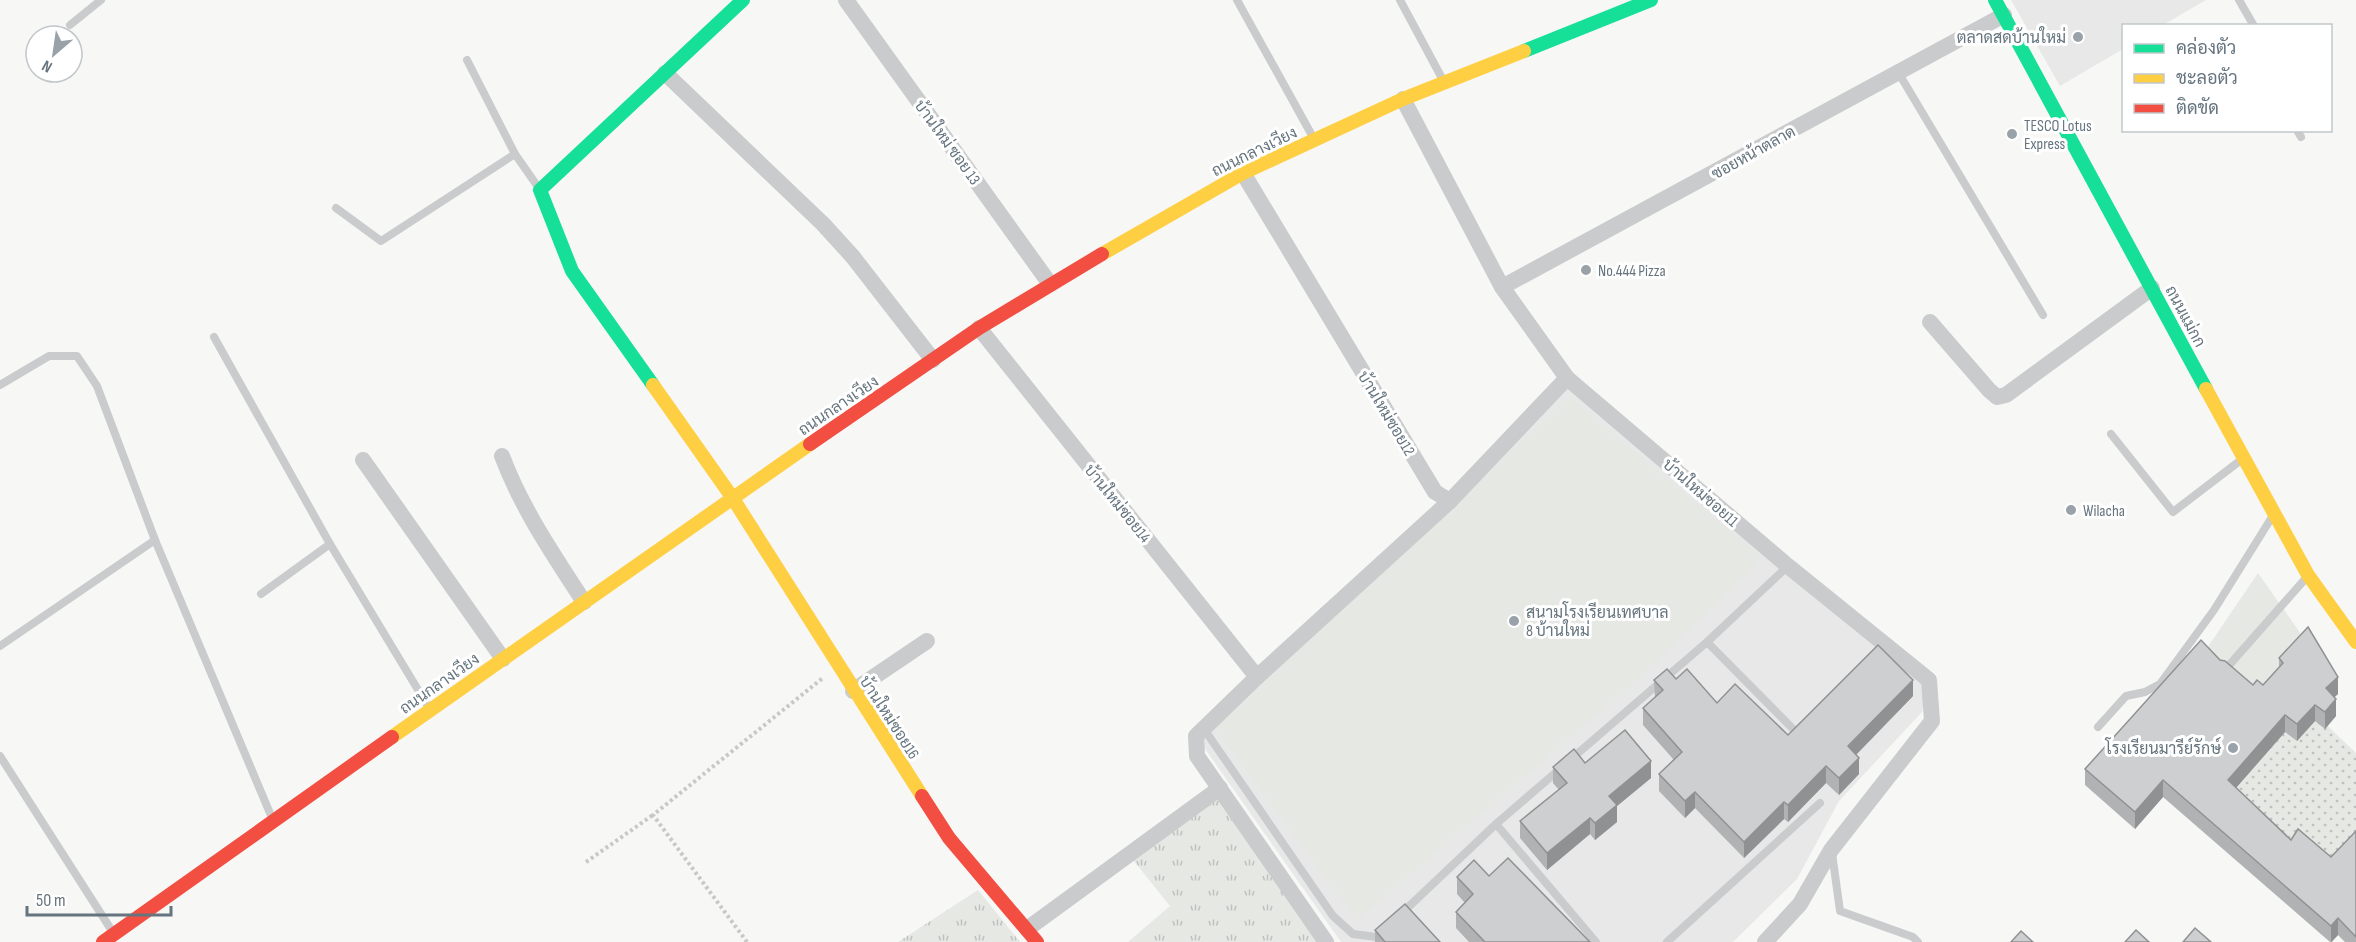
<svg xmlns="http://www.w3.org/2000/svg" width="2356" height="942" viewBox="0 0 2356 942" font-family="'Sofia Sans Condensed',Sarabun,sans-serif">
	<defs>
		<pattern id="grass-tufts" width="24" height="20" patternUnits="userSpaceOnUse" patternTransform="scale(1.5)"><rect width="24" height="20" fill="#e6e8e4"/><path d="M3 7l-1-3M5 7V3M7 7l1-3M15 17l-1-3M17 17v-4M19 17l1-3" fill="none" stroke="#bec1be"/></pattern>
		<pattern id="garden-dots" width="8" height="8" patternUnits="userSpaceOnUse" patternTransform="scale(1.5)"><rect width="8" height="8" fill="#e6e8e4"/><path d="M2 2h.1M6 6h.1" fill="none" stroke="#bec1be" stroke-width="1.8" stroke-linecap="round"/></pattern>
	</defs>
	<rect width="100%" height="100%" fill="#f7f7f6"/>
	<g fill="#e7e8e7">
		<path d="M 2011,0 L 2206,0 L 2163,25 L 2124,26 L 2123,49 L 2060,86 Z"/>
		<path d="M 1567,378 L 1929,680 L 1922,712 L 1839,801 L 1797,879 L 1733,942 L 1341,942 L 1196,736 Z"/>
	</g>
	<g fill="url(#grass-tufts)">
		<path d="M 1220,788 L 1329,942 L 1128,942 L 1170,906 L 1129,855 Z"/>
		<path d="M 978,890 L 1020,942 L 898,942 Z"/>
	</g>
	<path fill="url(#garden-dots)" d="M 2311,710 L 2356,753 L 2356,847 L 2323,883 L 2228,797 L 2285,732 Z"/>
	<g fill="#e6e8e4">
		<path d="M 1569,397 L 1762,558 L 1633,684 L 1357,920 L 1215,729 Z"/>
		<path d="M 2258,573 L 2308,644 L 2253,701 L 2201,657 Z"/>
	</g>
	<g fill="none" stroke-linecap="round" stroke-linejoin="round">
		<g stroke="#c7c8c9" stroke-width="4" stroke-dasharray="3 3" stroke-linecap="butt">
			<path d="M 586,862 L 653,815"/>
			<path d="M 747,942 L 653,815 L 824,677"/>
		</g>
		<g stroke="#c9cbcc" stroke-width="8">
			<path d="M 1237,0 L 1314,139"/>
			<path d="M 1400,0 L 1444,82"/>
			<path d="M 2239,0 L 2254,26"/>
			<path d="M 70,25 L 101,0"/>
			<path d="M 467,60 L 515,154 L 538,187"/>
			<path d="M 1898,72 L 2043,315"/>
			<path d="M 2297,130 L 2301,137"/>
			<path d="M 336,208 L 381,241 L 515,154"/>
			<path d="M 214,337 L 330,544 L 429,708"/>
			<path d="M 0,385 L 49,356 L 77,356 L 97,386 L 155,540 L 272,818"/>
			<path d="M 2111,434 L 2173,512 L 2241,460"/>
			<path d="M 261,594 L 330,544"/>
			<path d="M 1707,642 L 1798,734"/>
			<path d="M 0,646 L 155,540"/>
			<path d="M 2224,671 L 2306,578"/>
			<path d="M 2098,727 L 2126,696 L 2145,692 L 2160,684 L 2214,610 L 2272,517"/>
			<path d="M 1204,729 L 1333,916 L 1353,934 L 1376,937 L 1383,930"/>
			<path d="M 0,756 L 112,931"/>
			<path d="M 1570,760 L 1707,642 L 1788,566"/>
			<path d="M 1496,824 L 1596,942"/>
			<path d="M 1832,853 L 1840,911 L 1913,937 L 1918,942"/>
			<path d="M 1402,913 L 1496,824 L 1561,768"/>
			<path d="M 1667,942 L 1820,803"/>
		</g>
		<g stroke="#c9cbcc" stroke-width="16">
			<path d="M 846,0 L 1050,284"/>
			<path d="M 665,73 L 823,224 L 853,257 L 933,360"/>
			<path d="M 1403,99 L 1502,287 L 1567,378 L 1788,566 L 1929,680 L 1932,721 L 1831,850 L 1800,904 L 1765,942"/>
			<path d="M 1243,173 L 1435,492 L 1450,501 L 1567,378"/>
			<path d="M 1502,287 L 2004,15"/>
			<path d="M 1930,322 L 1989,390 L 1997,397 L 2006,395 L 2152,288"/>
			<path d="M 979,328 L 1257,677"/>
			<path d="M 502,456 C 522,509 553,554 584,602"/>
			<path d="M 363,460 L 503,659"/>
			<path d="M 853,691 L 927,641"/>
			<path d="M 1027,929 L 1220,788"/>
			<path d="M 1326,942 L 1197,756 L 1196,736 L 1257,677 L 1450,501"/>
		</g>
		<g stroke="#16e098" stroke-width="14">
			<path d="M 1995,0 L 2206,389"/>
			<path d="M 1524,51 L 1651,0"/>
			<path d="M 653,385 L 572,271 L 540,190 L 743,0"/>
		</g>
		<g stroke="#ffcf43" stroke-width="14">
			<path d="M 1102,254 L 1243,173 L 1403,99 L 1524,51"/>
			<path d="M 653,385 L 732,497 L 922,796"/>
			<path d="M 2206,389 L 2308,575 L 2356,642"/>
			<path d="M 392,737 L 810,444"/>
		</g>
		<g stroke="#f24e42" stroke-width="14">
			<path d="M 810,444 L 979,328 L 1102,254"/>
			<path d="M 922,796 L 949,838 L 1037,942"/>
			<path d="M 103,942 L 392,737"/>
		</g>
	</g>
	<g fill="#b0b2b3">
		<path d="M 2279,658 L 2338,694 L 2334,697 L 2336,716 L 2325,729 L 2315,721 L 2297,741 L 2285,732 L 2236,788 L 2291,840 L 2331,857 L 2356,831 L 2356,942 L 2345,942 L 2338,935 L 2332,942 L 2330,942 L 2163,797 L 2135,829 L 2085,785 L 2085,769 L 2220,660 L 2253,685 L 2263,685 L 2279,668 Z"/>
		<path d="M 1676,679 L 1717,703 L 1788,735 L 1913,696 L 1856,755 L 1859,774 L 1839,795 L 1826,783 L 1788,822 L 1784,819 L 1744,858 L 1695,808 L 1685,818 L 1659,791 L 1659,774 L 1674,760 L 1643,725 L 1643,708 L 1655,698 L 1654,680 Z"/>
		<path d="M 1585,763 L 1651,778 L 1617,806 L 1617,822 L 1595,840 L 1590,834 L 1547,870 L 1520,838 L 1520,821 L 1559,790 L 1553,783 L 1553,767 Z"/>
		<path d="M 1489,876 L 1590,942 L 1469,942 L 1456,928 L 1456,912 L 1465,903 L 1457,894 L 1457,877 Z"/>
		<path d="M 1375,930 L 1440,942 L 1375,942 Z"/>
	</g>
	<g fill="#909192">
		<path d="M 2338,677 L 2338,694 L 2326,705 L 2326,688 Z"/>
		<path d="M 1913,680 L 1913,696 L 1848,763 L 1848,746 Z"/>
		<path d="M 2336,699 L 2336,716 L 2325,729 L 2325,712 Z"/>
		<path d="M 2315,705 L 2315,721 L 2297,741 L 2297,724 Z"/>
		<path d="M 2285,715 L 2285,732 L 2228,797 L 2228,780 Z"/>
		<path d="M 1859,758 L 1859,774 L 1839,795 L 1839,778 Z"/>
		<path d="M 1651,761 L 1651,778 L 1617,806 L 1617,822 L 1595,840 L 1595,823 L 1609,796 Z"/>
		<path d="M 1826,766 L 1826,783 L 1788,822 L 1788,805 Z"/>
		<path d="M 2163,780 L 2163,797 L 2135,829 L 2135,812 Z"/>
		<path d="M 1695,792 L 1695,808 L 1685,818 L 1685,801 Z"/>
		<path d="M 1784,802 L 1784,819 L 1744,858 L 1744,842 Z"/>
		<path d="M 1590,818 L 1590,834 L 1547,870 L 1547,853 Z"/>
		<path d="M 2338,918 L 2338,935 L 2331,942 L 2331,926 Z"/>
	</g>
	<g fill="#cdcfd0" stroke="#909192" stroke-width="1.5">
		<path d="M 2308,627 L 2338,677 L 2326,688 L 2336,699 L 2325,712 L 2315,705 L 2297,724 L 2285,715 L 2228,780 L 2291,840 L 2298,829 L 2331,857 L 2356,831 L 2356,937 L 2338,918 L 2331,926 L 2163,780 L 2135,812 L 2085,769 L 2201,640 L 2220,660 L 2225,661 L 2253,685 L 2257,680 L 2263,685 L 2283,663 L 2279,658 Z"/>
		<path d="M 1878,645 L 1913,680 L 1848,746 L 1859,758 L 1839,778 L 1826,766 L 1788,805 L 1784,802 L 1744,842 L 1695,792 L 1685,801 L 1659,774 L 1682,752 L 1643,708 L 1663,690 L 1654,680 L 1667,669 L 1676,679 L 1687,669 L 1717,703 L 1735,684 L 1788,735 Z"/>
		<path d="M 1625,730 L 1651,761 L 1609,796 L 1617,805 L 1595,823 L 1590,818 L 1547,853 L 1520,821 L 1567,783 L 1553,767 L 1574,749 L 1585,763 Z"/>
		<path d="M 1508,858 L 1590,942 L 1485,942 L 1456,912 L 1473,894 L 1457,877 L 1474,860 L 1489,876 Z"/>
		<path d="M 1405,904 L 1440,942 L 1385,942 L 1375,930 Z"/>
		<path d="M 2195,928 L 2211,942 L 2183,942 Z"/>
		<path d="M 2136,930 L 2149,942 L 2125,942 Z"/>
		<path d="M 2021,931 L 2033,942 L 2011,942 Z"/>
	</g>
	<g fill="#98a2a8" stroke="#fff" stroke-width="2">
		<circle cx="2078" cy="37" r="6"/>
		<circle cx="2012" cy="134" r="6"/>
		<circle cx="1586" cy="270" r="6"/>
		<circle cx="2071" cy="510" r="6"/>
		<circle cx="1514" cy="621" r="6"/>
		<circle cx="2233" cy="748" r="6"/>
	</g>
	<g text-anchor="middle" stroke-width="6" stroke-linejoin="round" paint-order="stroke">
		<g font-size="16" fill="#65747e" stroke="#fff" text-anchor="start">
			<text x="2066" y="43" text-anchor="end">ตลาดสดบ้านใหม่</text>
			<text x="2024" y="131">TESCO Lotus<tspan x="2024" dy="18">Express</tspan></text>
			<text x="1598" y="276">No.444 Pizza</text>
			<text x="2083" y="516">Wilacha</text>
			<text x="1526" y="618">สนามโรงเรียนเทศบาล<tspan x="1526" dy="18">8 บ้านใหม่</tspan></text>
			<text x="2221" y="754" text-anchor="end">โรงเรียนมารีย์รักษ์</text>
		</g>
		<g font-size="16" fill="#65747e" stroke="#fff">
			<text transform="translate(948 142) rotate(54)" y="6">บ้านใหม่ ซอย 13</text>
			<text transform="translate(1254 151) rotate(-26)" y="6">ถนนกลางเวียง</text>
			<text transform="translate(1753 152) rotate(-29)" y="6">ซอยหน้าตลาด</text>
			<text transform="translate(2186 316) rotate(62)" y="6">ถนนแม่กก</text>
			<text transform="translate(838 405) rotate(-34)" y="6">ถนนกลางเวียง</text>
			<text transform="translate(1387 413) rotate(59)" y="6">บ้านใหม่ซอย12</text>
			<text transform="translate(1701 492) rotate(41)" y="6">บ้านใหม่ซอย11</text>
			<text transform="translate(1118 503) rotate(51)" y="6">บ้านใหม่ซอย14</text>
			<text transform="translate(439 683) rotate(-35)" y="6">ถนนกลางเวียง</text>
			<text transform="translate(890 717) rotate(57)" y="6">บ้านใหม่ซอย16</text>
		</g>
	</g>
	<rect x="2122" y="24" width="210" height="108" fill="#ffffff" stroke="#c1c7cb" stroke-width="1.5"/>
	<rect x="2134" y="44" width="30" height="9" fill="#16e098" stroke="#c1c7cb" stroke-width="1.5"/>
	<text x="2176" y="54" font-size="18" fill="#65747e">คล่องตัว</text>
	<rect x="2134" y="74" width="30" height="9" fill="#ffcf43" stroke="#c1c7cb" stroke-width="1.5"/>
	<text x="2176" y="84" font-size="18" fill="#65747e">ชะลอตัว</text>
	<rect x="2134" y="104" width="30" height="9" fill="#f24e42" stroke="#c1c7cb" stroke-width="1.5"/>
	<text x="2176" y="114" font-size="18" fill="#65747e">ติดขัด</text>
	<g transform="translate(54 54) rotate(209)"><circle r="28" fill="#ffffff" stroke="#c1c7cb" stroke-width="1.5"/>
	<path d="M0-4.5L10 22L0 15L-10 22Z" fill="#98a2a8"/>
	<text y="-9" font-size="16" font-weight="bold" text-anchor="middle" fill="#65747e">N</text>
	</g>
	<path d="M27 906v9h144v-9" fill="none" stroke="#65747e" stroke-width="3"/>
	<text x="36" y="906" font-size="18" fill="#65747e" stroke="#ffffff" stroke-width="4.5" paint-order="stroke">50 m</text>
</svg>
